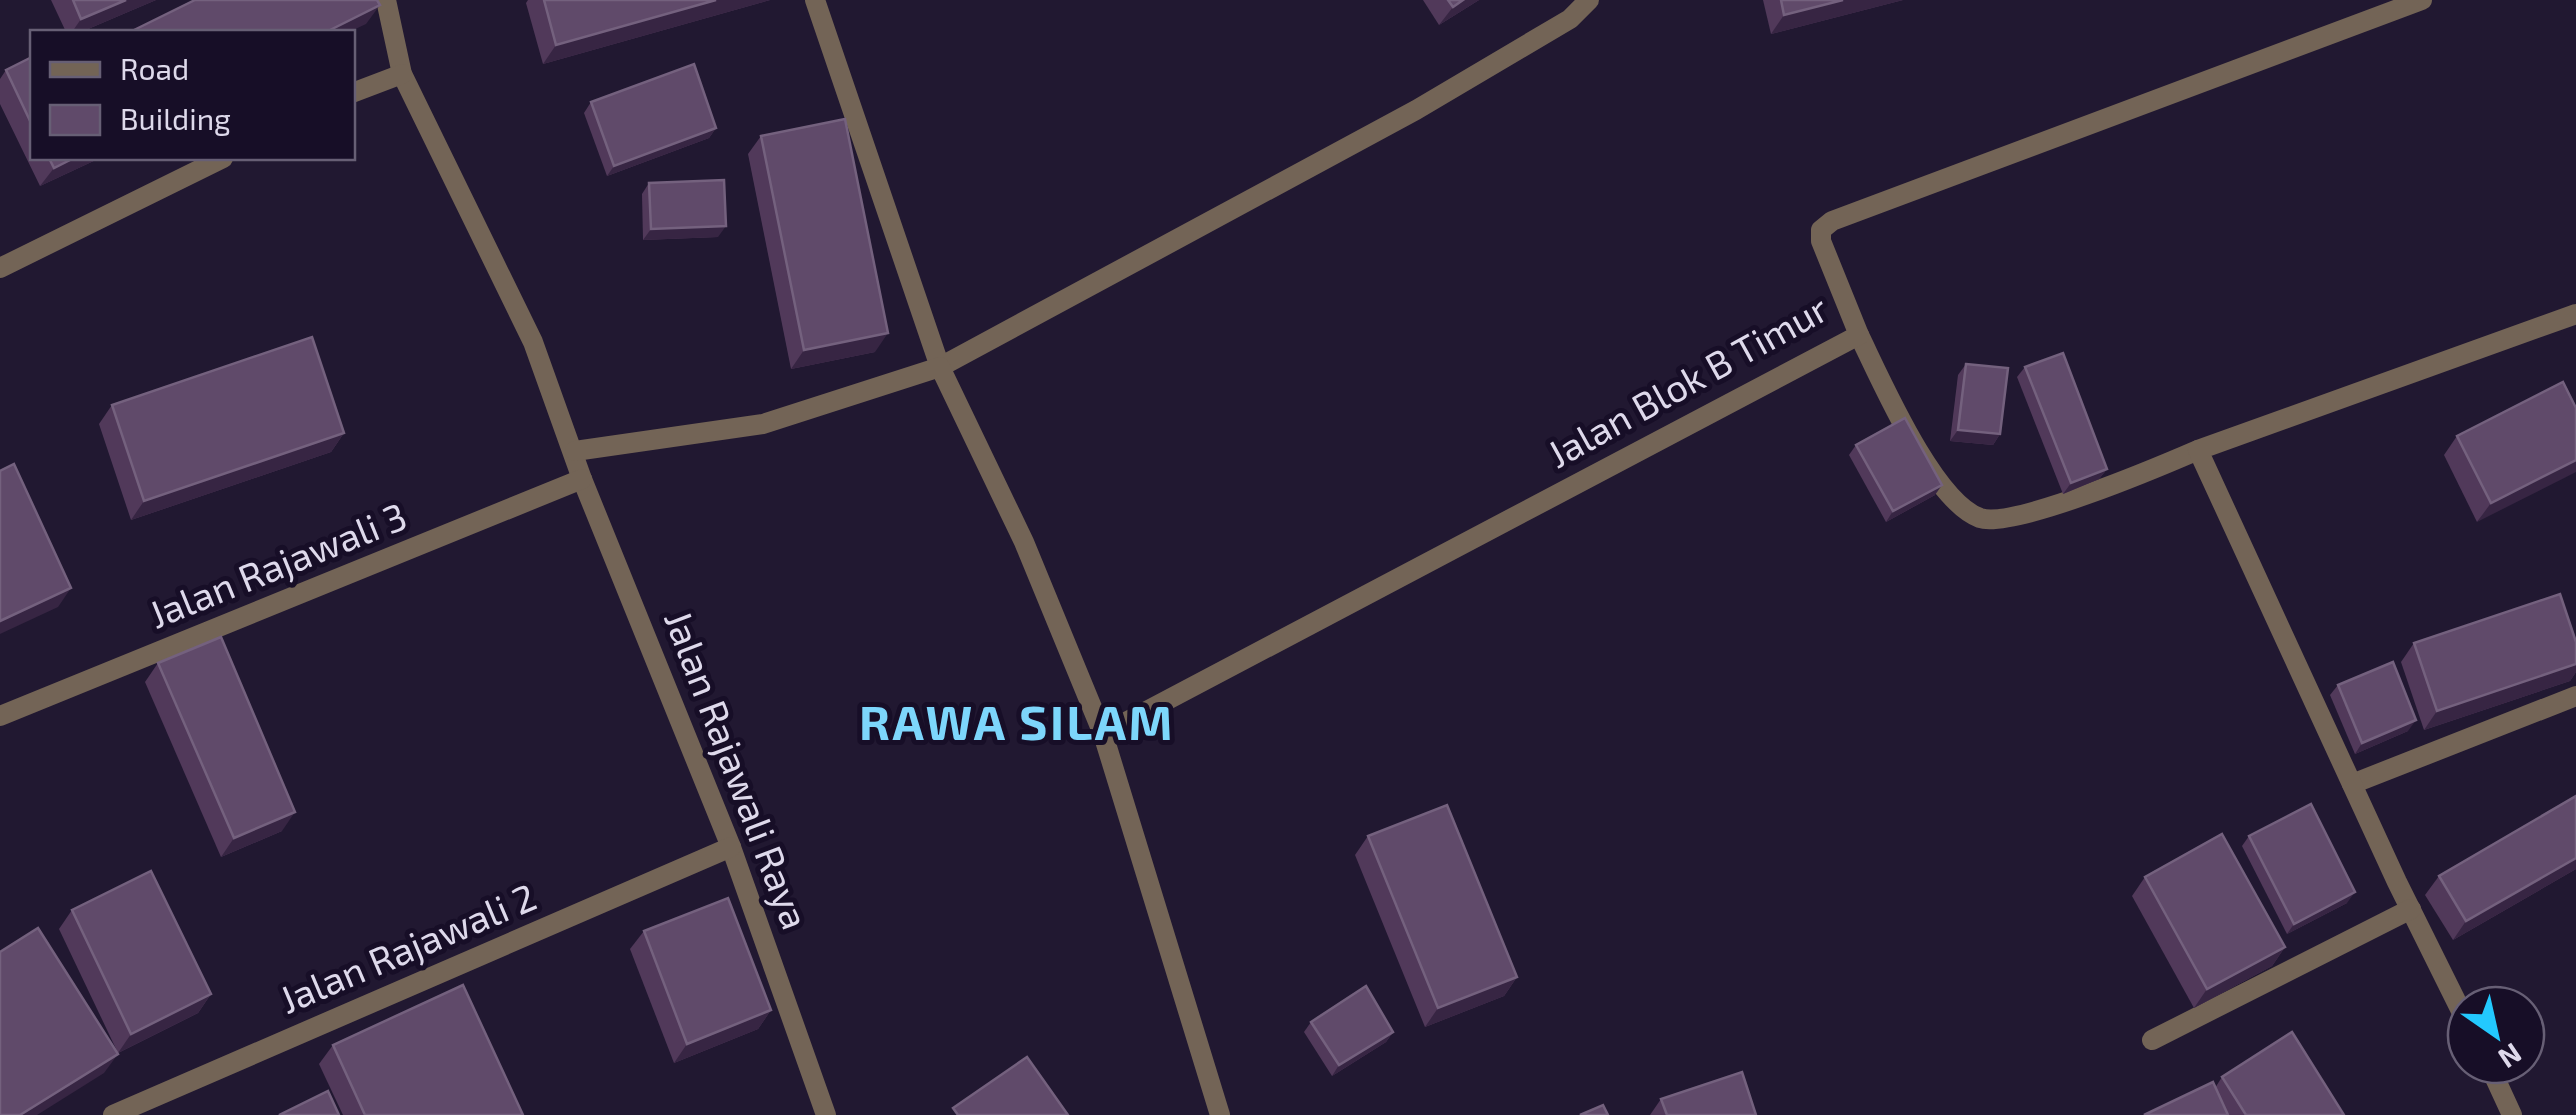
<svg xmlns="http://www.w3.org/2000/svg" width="2576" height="1115" viewBox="0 0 2576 1115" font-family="'Exo 2',sans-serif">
	<rect width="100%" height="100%" fill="#211831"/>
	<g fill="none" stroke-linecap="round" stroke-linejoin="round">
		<g stroke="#736456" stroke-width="20">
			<path d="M 386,0 L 402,74 L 533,342 L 582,479 L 731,847 L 826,1115"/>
			<path d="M 815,0 L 940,367 L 1416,110 L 1570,19 L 1589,0"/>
			<path d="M 352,93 L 402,74"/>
			<path d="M 0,268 L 223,158"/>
			<path d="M 1859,335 C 1881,380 1933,501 1980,518 C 2013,529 2161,466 2198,450"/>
			<path d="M 575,451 L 763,424 L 940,367 L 1024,542 L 1103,734 L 1220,1115"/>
			<path d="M 0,716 L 582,479"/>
			<path d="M 1103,734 L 1859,335 L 1821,241 L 1821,230 L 1832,221 L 2422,0"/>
			<path d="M 2352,784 L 2576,696"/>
			<path d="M 2466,1021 L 2397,882 L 2198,450 L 2576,314"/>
			<path d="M 2152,1040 L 2411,909"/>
			<path d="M 2489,1065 L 2512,1115"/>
			<path d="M 113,1115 L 731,847"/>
		</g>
	</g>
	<g fill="#51395a">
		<path d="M 51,0 L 156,0 L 81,32 L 66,32 Z"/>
		<path d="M 528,0 L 770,0 L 543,64 L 526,3 Z"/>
		<path d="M 1423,0 L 1479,0 L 1439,25 Z"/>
		<path d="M 1763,0 L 1903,0 L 1771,34 Z"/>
		<path d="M 32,57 L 32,158 L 100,158 L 40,186 L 0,104 L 0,79 L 6,70 Z"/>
		<path d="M 591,102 L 716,128 L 709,138 L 607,176 L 584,113 Z"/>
		<path d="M 761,136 L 875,352 L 791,369 L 748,154 Z"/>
		<path d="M 649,183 L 718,237 L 643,240 L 642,194 Z"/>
		<path d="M 1966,364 L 2000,434 L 1993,445 L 1950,441 L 1958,375 Z"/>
		<path d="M 2025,367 L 2107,469 L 2099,479 L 2063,494 L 2017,377 Z"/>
		<path d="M 112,405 L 344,433 L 331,452 L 131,520 L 99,424 Z"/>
		<path d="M 2576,408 L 2477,522 L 2444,455 L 2457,436 Z"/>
		<path d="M 1856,445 L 1935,495 L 1886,522 L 1849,455 Z"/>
		<path d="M 2576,642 L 2576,672 L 2570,681 L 2424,730 L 2401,662 L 2414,643 Z"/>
		<path d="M 158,663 L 282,831 L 221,857 L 145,682 Z"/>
		<path d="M 2338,685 L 2408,731 L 2355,754 L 2330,695 Z"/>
		<path d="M 2576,796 L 2576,869 L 2453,940 L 2425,895 L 2439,876 Z"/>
		<path d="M 1368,836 L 1517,977 L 1504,996 L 1425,1027 L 1355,855 Z"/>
		<path d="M 2249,836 L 2347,903 L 2287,934 L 2242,846 Z"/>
		<path d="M 2145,877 L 2285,947 L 2272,966 L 2194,1008 L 2132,896 Z"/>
		<path d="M 72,910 L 211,994 L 198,1013 L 118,1053 L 59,929 Z"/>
		<path d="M 644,931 L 771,1010 L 758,1029 L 674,1063 L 630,949 Z"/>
		<path d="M 1311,1022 L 1393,1032 L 1386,1042 L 1332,1076 L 1304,1032 Z"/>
		<path d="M 333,1045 L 523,1115 L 343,1115 L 319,1064 Z"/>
		<path d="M 2222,1077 L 2344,1115 L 2144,1115 L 2215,1088 Z"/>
		<path d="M 1661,1099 L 1756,1115 L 1650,1115 Z"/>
	</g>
	<g fill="#372543">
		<path d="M 126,0 L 156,0 L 81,32 L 72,32 L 81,19 Z"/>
		<path d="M 716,0 L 770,0 L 543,64 L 556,45 Z"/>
		<path d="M 1463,0 L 1479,0 L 1439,25 L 1453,7 Z"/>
		<path d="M 1843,0 L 1903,0 L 1771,34 L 1784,15 Z"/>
		<path d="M 380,5 L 366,24 L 349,32 L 326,32 Z"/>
		<path d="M 716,128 L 709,138 L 607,176 L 614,166 Z"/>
		<path d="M 74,158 L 100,158 L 40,186 L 54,168 Z"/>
		<path d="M 726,226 L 718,237 L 643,240 L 651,229 Z"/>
		<path d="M 888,333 L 875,352 L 791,369 L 804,350 Z"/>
		<path d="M 1958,430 L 2000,434 L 1993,445 L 1950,441 Z"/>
		<path d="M 344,433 L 331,452 L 131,520 L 144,501 Z"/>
		<path d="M 2576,460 L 2576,472 L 2477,522 L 2491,503 Z"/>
		<path d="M 2107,469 L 2099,479 L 2063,494 L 2071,483 Z"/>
		<path d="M 1942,485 L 1935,495 L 1886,522 L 1893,511 Z"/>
		<path d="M 71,588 L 58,607 L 0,634 L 0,621 Z"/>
		<path d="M 2576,664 L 2576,672 L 2570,681 L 2424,730 L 2437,711 Z"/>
		<path d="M 2416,720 L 2408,731 L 2355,754 L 2362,743 Z"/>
		<path d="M 295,812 L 282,831 L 221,857 L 234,838 Z"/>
		<path d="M 2576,858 L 2576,869 L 2453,940 L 2466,921 Z"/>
		<path d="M 2355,892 L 2347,903 L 2287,934 L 2294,924 Z"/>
		<path d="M 2285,947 L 2272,966 L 2194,1008 L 2207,989 Z"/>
		<path d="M 1517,977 L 1504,996 L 1425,1027 L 1438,1008 Z"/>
		<path d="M 211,994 L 198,1013 L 118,1053 L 131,1034 Z"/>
		<path d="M 771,1010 L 758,1029 L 674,1063 L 687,1044 Z"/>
		<path d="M 1393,1032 L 1386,1042 L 1332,1076 L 1339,1065 Z"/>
		<path d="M 118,1054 L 104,1073 L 37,1115 L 20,1115 Z"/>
	</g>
	<g fill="#604a6a" stroke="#74617e" stroke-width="2.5">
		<path d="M 73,0 L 126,0 L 81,19 Z"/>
		<path d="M 195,0 L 377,0 L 380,5 L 326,32 L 130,32 Z"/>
		<path d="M 544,0 L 716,0 L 556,45 Z"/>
		<path d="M 1448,0 L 1463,0 L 1453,7 Z"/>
		<path d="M 1781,0 L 1843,0 L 1784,15 Z"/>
		<path d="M 32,57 L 32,125 L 6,70 Z"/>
		<path d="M 694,64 L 716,128 L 614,166 L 591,102 Z"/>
		<path d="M 845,119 L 888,333 L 804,350 L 761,136 Z"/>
		<path d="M 49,158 L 74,158 L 54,168 Z"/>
		<path d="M 724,180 L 726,226 L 651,229 L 649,183 Z"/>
		<path d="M 312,337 L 344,433 L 144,501 L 112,405 Z"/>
		<path d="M 2063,353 L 2107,469 L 2071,483 L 2025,367 Z"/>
		<path d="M 1966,364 L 2008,368 L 2000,434 L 1958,430 Z"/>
		<path d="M 2563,382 L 2576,408 L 2576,460 L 2491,503 L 2457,436 Z"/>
		<path d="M 1905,418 L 1942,485 L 1893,511 L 1856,445 Z"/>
		<path d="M 14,464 L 71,588 L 0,621 L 0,471 Z"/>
		<path d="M 2560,594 L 2576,642 L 2576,664 L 2437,711 L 2414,643 Z"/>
		<path d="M 221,637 L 295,812 L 234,838 L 158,663 Z"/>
		<path d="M 2393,662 L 2416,720 L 2362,743 L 2338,685 Z"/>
		<path d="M 2576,796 L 2576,858 L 2466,921 L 2439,876 Z"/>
		<path d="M 2311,804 L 2355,892 L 2294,924 L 2249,836 Z"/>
		<path d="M 1447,805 L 1517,977 L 1438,1008 L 1368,836 Z"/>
		<path d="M 2222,834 L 2285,947 L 2207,989 L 2145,877 Z"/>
		<path d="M 151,871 L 211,994 L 131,1034 L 72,910 Z"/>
		<path d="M 728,898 L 771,1010 L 687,1044 L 644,931 Z"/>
		<path d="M 38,928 L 118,1054 L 20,1115 L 0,1115 L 0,952 Z"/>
		<path d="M 463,985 L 523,1115 L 365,1115 L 333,1045 Z"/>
		<path d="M 1366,986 L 1393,1032 L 1339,1065 L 1311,1022 Z"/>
		<path d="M 2292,1032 L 2344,1115 L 2246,1115 L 2222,1077 Z"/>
		<path d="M 1027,1057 L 1068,1115 L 958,1115 L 953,1108 Z"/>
		<path d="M 1742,1072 L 1756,1115 L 1667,1115 L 1661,1099 Z"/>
		<path d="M 2213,1082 L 2228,1115 L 2144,1115 Z"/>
		<path d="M 328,1091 L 339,1115 L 279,1115 Z"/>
		<path d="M 1603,1105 L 1608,1115 L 1580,1115 Z"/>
	</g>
	<g text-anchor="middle" stroke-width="10" stroke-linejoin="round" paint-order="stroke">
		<g font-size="38" fill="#ded9eb" stroke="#170e27">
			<text transform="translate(1688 382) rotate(-29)" y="13">Jalan Blok B Timur</text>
			<text transform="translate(278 566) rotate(-22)" y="13">Jalan Rajawali 3</text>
			<text transform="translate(736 770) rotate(69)" y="13">Jalan Rajawali Raya</text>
			<text transform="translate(408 949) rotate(-23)" y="13">Jalan Rajawali 2</text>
		</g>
		<g font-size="48" font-weight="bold" letter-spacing="2.5" fill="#7dd6fb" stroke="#170e27">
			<text x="1017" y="740">RAWA SILAM</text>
		</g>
	</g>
	<rect x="30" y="30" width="325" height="130" fill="#170e27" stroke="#675f75" stroke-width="2.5"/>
	<rect x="50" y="62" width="50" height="15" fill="#736456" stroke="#675f75" stroke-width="2.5"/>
	<text x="120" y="80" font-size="30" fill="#ded9eb">Road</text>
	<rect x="50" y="105" width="50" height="30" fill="#604a6a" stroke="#675f75" stroke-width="2.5"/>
	<text x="120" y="130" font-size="30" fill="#ded9eb">Building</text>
	<g transform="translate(2496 1035) rotate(146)"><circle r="48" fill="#170e27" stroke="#675f75" stroke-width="2.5"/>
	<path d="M0-8L18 38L0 25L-18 38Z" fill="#23c9fe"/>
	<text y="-15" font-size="28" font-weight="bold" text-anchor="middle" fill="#ded9eb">N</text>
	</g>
</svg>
